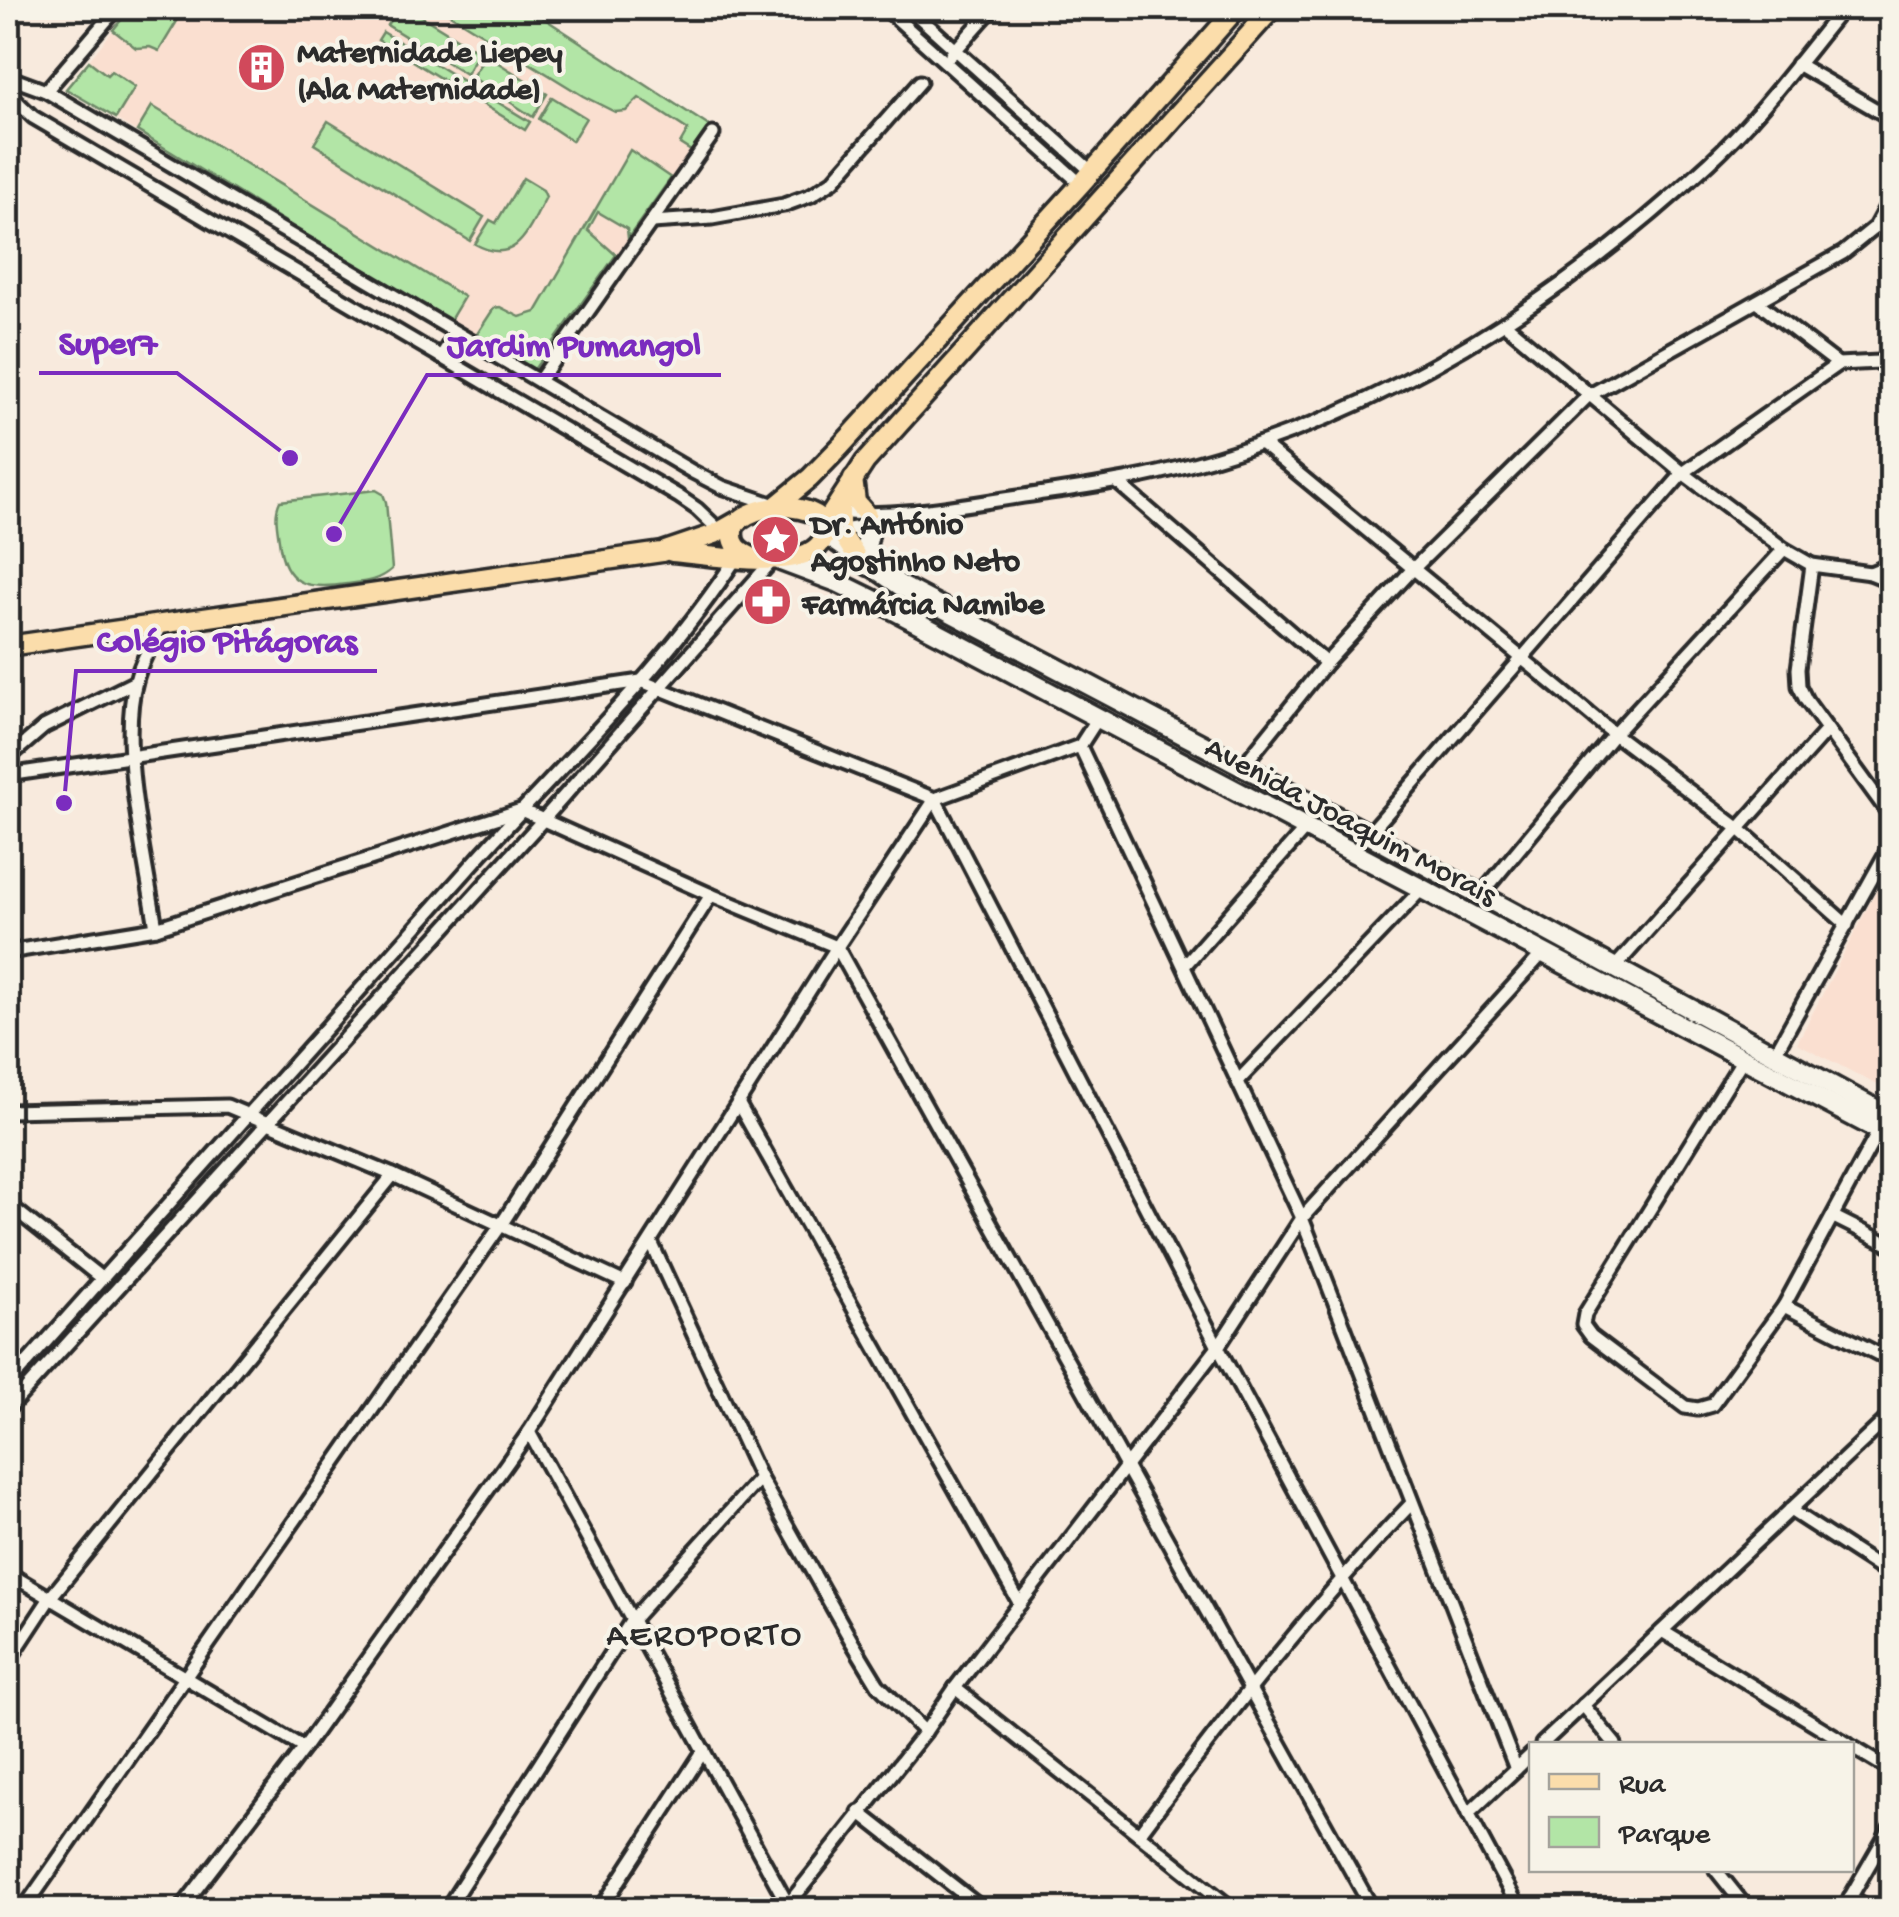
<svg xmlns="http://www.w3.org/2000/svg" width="1899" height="1917" viewBox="0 0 1899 1917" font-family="'Gochi Hand',sans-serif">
	<rect width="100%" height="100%" fill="#f8eadd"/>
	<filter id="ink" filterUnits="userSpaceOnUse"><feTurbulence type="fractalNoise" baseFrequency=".01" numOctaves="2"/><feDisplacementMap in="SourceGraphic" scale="20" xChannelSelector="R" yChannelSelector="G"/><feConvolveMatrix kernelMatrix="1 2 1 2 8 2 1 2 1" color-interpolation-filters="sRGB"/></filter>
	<g filter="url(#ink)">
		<g fill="#fadfd0">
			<path d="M 131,8 L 528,8 L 709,126 L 533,371 L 66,89 Z"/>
			<path d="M 1891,863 L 1892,1077 L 1885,1089 L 1797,1043 Z"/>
		</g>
		<g fill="#b2e5a6" stroke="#6e8868" stroke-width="2.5">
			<path d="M 131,8 L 185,8 L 159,51 L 150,47 L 136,48 L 113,30 Z"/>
			<path d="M 398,8 L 408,8 L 479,52 L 466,74 L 387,25 Z"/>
			<path d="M 440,8 L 528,8 L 709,126 L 691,151 L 680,144 L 688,130 L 639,98 L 626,111 L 615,112 L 583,96 Z"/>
			<path d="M 383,32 L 530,122 L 525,130 L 378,40 Z"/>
			<path d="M 486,55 L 547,94 L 533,117 L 472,77 Z"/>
			<path d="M 89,61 L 107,75 L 111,71 L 135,87 L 116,118 L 66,89 Z"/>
			<path d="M 552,97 L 586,118 L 572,141 L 539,119 Z"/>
			<path d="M 152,106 L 464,297 L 449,322 L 137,131 Z"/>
			<path d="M 328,121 L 484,217 L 470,241 L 314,144 Z"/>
			<path d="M 630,150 L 671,178 L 628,238 L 627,229 L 598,212 L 588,230 L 616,255 L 533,371 L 475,337 L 494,308 L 500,307 L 520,317 L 536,312 Z"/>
			<path d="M 523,178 L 543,190 L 546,197 C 529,228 518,268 475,244 L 490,220 L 496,223 Z"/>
			<path d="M 376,490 L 383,494 L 386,502 L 392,569 C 379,581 365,582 347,584 C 308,590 284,586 279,540 C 277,526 274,513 280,501 Z"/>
		</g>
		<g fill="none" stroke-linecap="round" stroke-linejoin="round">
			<defs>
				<g id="street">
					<path d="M 885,8 L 1081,184"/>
					<path d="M 909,8 L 1092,172"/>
					<path d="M 951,55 L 993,8"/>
					<path d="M 1797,64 L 1892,119"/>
					<path d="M 8,77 L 46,91 L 693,472 L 722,487 L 772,504"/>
					<path d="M 46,91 L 117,8"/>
					<path d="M 8,93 L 33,117 L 678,496 L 697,509 L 722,533"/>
					<path d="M 652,222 L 712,218 L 784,205 L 811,195 L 833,181 L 920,82"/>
					<path d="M 1757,302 L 1838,364 L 1879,362 L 1892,365"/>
					<path d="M 1504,323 L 1683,473 L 1784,549 L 1812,565 L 1870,573 L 1892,582"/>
					<path d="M 441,357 L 456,333"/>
					<path d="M 539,381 L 713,134"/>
					<path d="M 1261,443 L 1614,734 L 1738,828 L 1847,925"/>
					<path d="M 1117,482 L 1326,663"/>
					<path d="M 835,512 C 903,519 971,503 1038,494 C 1090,486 1142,479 1193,464 C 1389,411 1562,299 1710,162 C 1757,119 1802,58 1843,8"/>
					<path d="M 834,532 L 875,524"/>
					<path d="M 1812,565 L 1798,669 L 1799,686 L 1806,700 L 1892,818"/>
					<path d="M 1870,573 L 1892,564"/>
					<path d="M 162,625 C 152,643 141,661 136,681 C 118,744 146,861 156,928 L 521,810 L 711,895 L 837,947 L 1373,1910"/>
					<path d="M 1080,746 L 1302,1218 L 1516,1769"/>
					<path d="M 8,758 L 44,727 L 135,682"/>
					<path d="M 1243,766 L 1326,663 L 1413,569 L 1588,396 L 1843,253 L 1875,227 L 1892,196"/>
					<path d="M 8,775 L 641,681 L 935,799 L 1218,1347 L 1520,1910"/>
					<path d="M 1368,835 L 1683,473 L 1838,364"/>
					<path d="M 1480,896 L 1614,734 L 1784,549"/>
					<path d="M 8,952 L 156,928"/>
					<path d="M 1184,966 L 1306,828"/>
					<path d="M 1614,968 L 1827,730"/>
					<path d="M 1774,1055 L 1892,842"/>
					<path d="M 1743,1059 L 1585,1314 L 1583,1325 L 1591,1336 L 1685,1407 L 1698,1409 L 1712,1405 L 1784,1306 L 1879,1130"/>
					<path d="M 1238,1081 L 1421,890"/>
					<path d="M 738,1103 L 1020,1604"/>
					<path d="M 8,1111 L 227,1106 L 393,1175 L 625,1283"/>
					<path d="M 8,1204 L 101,1278"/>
					<path d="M 1834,1217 L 1892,1246"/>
					<path d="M 651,1242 L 760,1478 L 852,1642 L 878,1685 L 925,1732"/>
					<path d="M 1784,1306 L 1892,1361"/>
					<path d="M 8,1384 C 164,1209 320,1034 477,859 C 566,760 666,667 738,555"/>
					<path d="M 8,1409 L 542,821 L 772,561"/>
					<path d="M 529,1432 L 788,1905 L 795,1910"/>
					<path d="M 1790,1510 L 1892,1576"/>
					<path d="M 8,1573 L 304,1748"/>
					<path d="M 1662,1631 L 1848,1744"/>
					<path d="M 8,1662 L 50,1598 L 393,1175"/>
					<path d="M 955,1688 L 1234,1910"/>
					<path d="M 1583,1705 L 1615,1744"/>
					<path d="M 1542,1744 L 1892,1414"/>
					<path d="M 1852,1747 L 1892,1771"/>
					<path d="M 859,1812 L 984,1910"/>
					<path d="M 1468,1814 L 1532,1754"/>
					<path d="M 1139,1834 C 1226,1717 1311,1608 1412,1503"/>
					<path d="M 1716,1870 L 1748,1910"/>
					<path d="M 1850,1897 L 1873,1910"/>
					<path d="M 23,1910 L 501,1225 L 711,895"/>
					<path d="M 180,1910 L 304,1748 L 529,1432 L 837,947 L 935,799 L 1080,746 L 1098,718"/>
					<path d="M 446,1910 L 632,1620 L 760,1478"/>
					<path d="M 600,1910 L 704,1750"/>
					<path d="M 784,1910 L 925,1732 L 955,1688 L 1218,1347 L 1302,1218 L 1542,954"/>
					<path d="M 1502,1910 L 1512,1896"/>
					<path d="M 1843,1910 L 1892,1825"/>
				</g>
				<g id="secondary">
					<path d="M 825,534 L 901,586 L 1243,766 L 1892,1118"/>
					<path d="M 781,561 L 837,582 L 888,607 L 1892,1137"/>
					<path d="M 869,566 L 866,547 L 871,525"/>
				</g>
				<g id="primary">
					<path d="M 853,479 L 856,502 L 867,515"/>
					<path d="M 840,501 L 840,531 L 856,556"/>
					<path d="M 776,506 L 810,478 L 841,446 L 1081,184 L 1237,8"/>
					<path d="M 824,525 L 865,462 L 1273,8"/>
					<path d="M 672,552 C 707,555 794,571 818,546 C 854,509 762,491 734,526 C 729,545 740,552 756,559"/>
					<path d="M 8,646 L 662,552 L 715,534 L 738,521"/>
				</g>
			</defs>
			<use href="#street" stroke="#2b2b2b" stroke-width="19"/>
			<use href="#secondary" stroke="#2b2b2b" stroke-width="25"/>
			<use href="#primary" stroke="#2b2b2b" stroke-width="25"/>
			<use href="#street" stroke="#f7f3e8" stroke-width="11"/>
			<use href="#secondary" stroke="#f7f3e8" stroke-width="18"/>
			<use href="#primary" stroke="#fbddab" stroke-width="18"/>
		</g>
	</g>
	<defs>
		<symbol id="building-disc" viewBox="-11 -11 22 22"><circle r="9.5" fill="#d1495b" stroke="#f7f3e8"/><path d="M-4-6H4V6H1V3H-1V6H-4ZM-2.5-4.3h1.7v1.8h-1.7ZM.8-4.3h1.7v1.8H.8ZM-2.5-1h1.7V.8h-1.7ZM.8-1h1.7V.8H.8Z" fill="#fff"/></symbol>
		<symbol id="sight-disc" viewBox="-11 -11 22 22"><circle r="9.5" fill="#d1495b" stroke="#f7f3e8"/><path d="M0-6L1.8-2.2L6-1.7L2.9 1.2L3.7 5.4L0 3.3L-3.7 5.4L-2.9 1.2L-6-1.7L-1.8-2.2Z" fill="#fff"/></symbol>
		<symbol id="pharmacy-disc" viewBox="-11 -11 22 22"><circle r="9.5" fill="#d1495b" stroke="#f7f3e8"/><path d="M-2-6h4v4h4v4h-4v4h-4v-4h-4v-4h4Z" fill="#fff"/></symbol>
	</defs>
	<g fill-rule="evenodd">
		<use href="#building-disc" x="234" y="40" width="55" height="55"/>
		<use href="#sight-disc" x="748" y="512" width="55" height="55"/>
		<use href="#pharmacy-disc" x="740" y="574" width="55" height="55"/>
	</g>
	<g text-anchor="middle" stroke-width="8" stroke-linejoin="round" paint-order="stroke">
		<g font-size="32" font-weight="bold" fill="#2b2b2b" stroke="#f7f3e8" text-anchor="start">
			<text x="297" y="61">Maternidade Liepey<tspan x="297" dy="37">(Ala Maternidade)</tspan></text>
			<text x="811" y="533">Dr. António<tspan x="811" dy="37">Agostinho Neto</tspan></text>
			<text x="802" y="613">Farmárcia Namibe</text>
		</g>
		<g font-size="32" fill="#2b2b2b" stroke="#f7f3e8">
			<text transform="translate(1352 819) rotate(28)" y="11">Avenida Joaquim Morais</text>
		</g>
		<g font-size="35" letter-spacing="2.5" fill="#2b2b2b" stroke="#f7f3e8">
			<text x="705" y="1644">AEROPORTO</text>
		</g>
	</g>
	<path fill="none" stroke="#7b2cbf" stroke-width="4" d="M290 458L177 373H39M334 534L427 375H721M64 803L76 671H377"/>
	<g fill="#7b2cbf" stroke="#f7f3e8" stroke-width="4">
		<circle cx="290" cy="458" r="10"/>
		<circle cx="334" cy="534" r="10"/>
		<circle cx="64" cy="803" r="10"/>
	</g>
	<g font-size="35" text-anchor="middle" font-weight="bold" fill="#7b2cbf" stroke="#f7f3e8" stroke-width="8" stroke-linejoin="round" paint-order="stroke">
		<text x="108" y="353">Super7</text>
		<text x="574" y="355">Jardim Pumangol</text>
		<text x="227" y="651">Colégio Pitágoras</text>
	</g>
	<rect width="1899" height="1917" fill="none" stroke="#f7f3e8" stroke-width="40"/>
	<rect x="20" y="20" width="1859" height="1877" fill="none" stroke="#2b2b2b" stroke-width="4" filter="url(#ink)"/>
	<rect x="1529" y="1742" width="325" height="130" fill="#f7f3e8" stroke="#a5a39c" stroke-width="2.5"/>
	<rect x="1549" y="1774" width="50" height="15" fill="#fbddab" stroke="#a5a39c" stroke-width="2.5"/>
	<text x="1619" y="1792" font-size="30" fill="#2b2b2b">Rua</text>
	<rect x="1549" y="1817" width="50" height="30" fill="#b2e5a6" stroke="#a5a39c" stroke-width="2.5"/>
	<text x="1619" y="1842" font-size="30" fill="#2b2b2b">Parque</text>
</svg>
